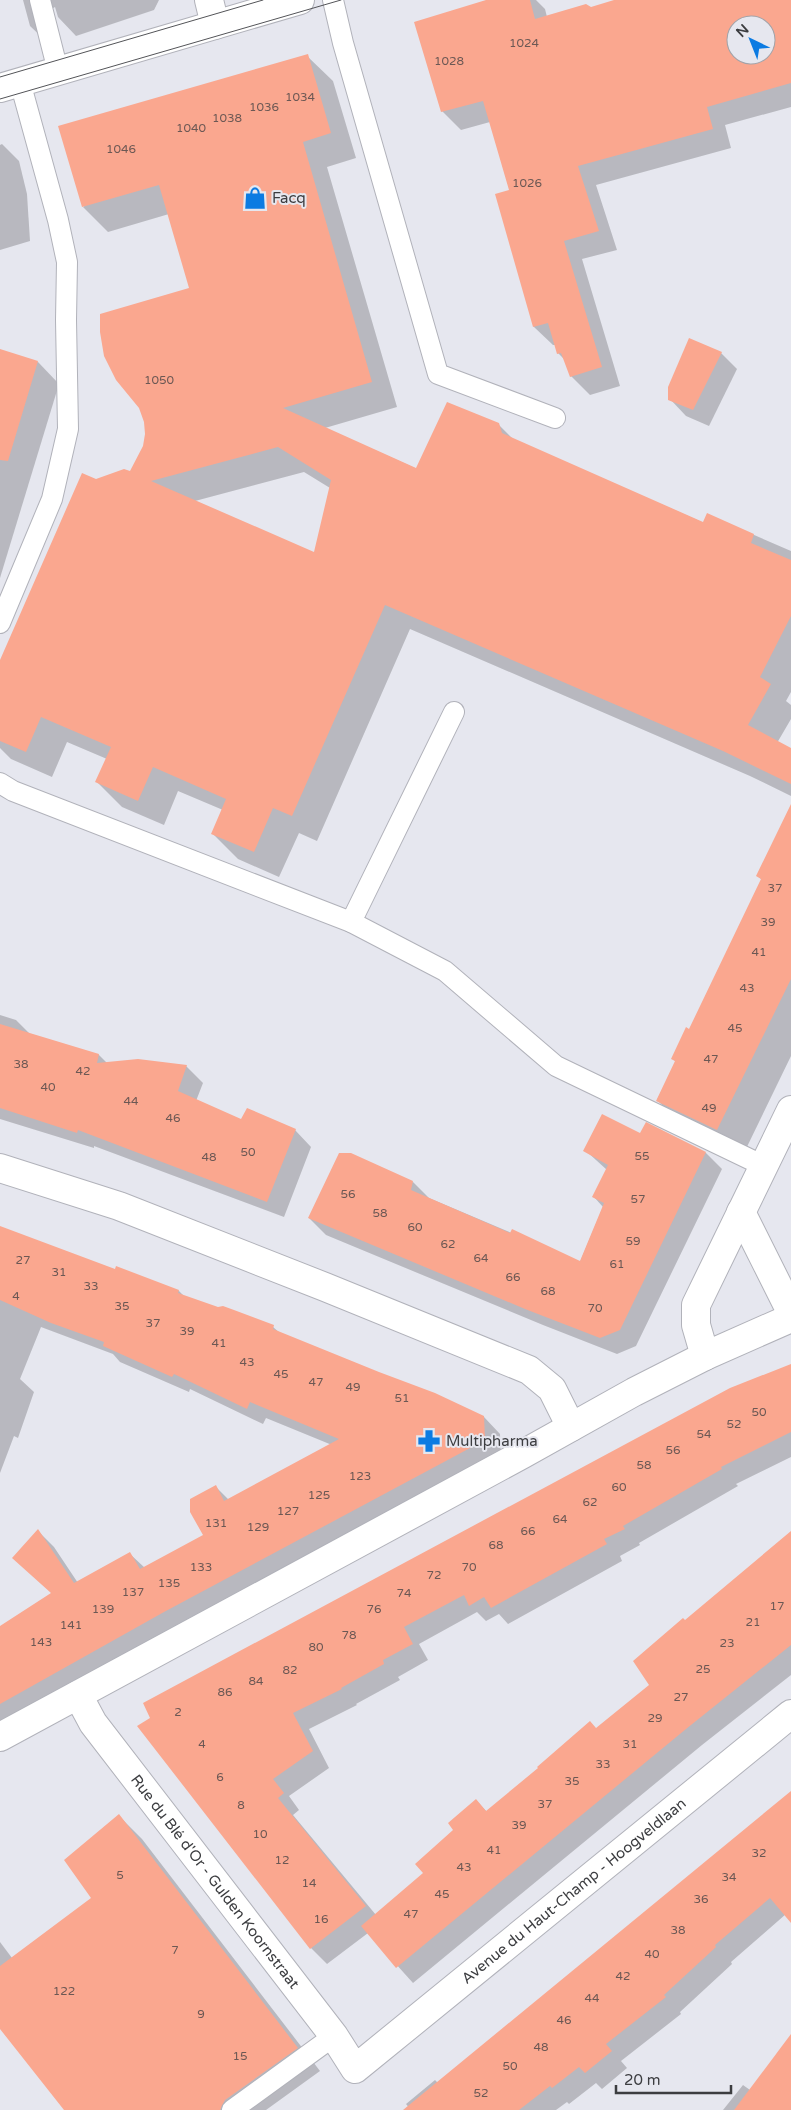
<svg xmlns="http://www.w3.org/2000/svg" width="791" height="2110" viewBox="0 0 791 2110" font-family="'Varela Round',sans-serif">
	<rect width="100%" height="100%" fill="#e6e7ef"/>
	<g fill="#0003" fill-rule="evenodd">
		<path d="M 23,0 L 159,0 L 154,10 L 76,36 L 58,17 L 55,7 L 50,10 L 49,44 L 30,26 Z"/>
		<path d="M 492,0 L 536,0 L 545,9 L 547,17 L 591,8 L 618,0 L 791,0 L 791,107 L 725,125 L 731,148 L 596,185 L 617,250 L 582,259 L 620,386 L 590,395 L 571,376 L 565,360 L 558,353 L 556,345 L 553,345 L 534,327 L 510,191 L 490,122 L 461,130 L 442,111 ZM 736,25 L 766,25 L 766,55 L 736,55 Z"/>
		<path d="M 307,56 L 333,81 L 356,158 L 327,167 L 397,407 L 325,428 L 417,469 L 498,424 L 514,440 L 704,523 L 708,515 L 791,551 L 791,692 L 786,701 L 791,705 L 791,719 L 777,743 L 791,750 L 791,796 L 750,776 L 410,629 L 317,841 L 299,833 L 279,877 L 238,859 L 213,834 L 223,810 L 178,791 L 164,825 L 122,807 L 97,782 L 107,759 L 67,742 L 52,777 L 11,759 L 0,748 L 0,663 L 96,480 L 131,473 L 144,446 L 190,288 L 169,214 L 108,232 L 83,207 ZM 304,472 L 330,488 L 315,554 L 195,501 Z"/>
		<path d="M 2,144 L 19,161 L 27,194 L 30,241 L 0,250 L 0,145 Z"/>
		<path d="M 721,353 L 737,369 L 709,426 L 686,416 L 670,399 Z"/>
		<path d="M 38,362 L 59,384 L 0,578 L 0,366 Z"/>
		<path d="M 791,807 L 791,1056 L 743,1155 L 683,1126 L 657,1100 L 676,1062 L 672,1058 L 690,1030 L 762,880 L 758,876 Z"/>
		<path d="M 0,1015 L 16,1020 L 30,1034 L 99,1055 L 107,1063 L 186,1066 L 203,1083 L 196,1101 L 242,1121 L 295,1130 L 311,1147 L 284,1217 L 94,1146 L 94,1148 L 0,1119 Z"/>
		<path d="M 646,1124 L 706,1153 L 722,1169 L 636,1346 L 617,1354 L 543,1325 L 326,1235 L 309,1218 L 413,1182 L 429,1198 L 580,1262 L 603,1207 L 594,1197 L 607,1170 L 585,1150 L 641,1134 Z"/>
		<path d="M 0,1228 L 116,1271 L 117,1268 L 179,1291 L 185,1297 L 273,1327 L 280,1333 L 484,1417 L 500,1434 L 501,1457 L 0,1731 L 0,1627 L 52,1594 L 38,1531 L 54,1547 L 78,1583 L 130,1554 L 145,1568 L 205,1536 L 216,1487 L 229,1500 L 332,1445 L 266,1418 L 263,1424 L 190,1389 L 189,1392 L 120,1362 L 113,1354 L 41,1327 L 20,1379 L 34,1392 L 18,1438 L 14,1436 L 0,1473 Z"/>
		<path d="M 791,1365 L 791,1457 L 736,1484 L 738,1486 L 639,1543 L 640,1545 L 620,1556 L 622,1561 L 508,1624 L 499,1614 L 486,1621 L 477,1612 L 419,1644 L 428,1660 L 398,1677 L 400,1680 L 356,1704 L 357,1705 L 309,1729 L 329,1768 L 289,1796 L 299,1810 L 293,1815 L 376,1915 L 425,1873 L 476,1800 L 487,1812 L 597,1730 L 651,1685 L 685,1621 L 791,1533 L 791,1675 L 702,1745 L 413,1983 L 368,1933 L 327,1964 L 311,1948 L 139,1726 Z"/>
		<path d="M 791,1793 L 791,1918 L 786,1914 L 731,1962 L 732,1964 L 680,2012 L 681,2014 L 621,2061 L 627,2068 L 602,2089 L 596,2083 L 569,2104 L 567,2102 L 556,2110 L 411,2110 L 406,2104 L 435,2080 L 438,2083 Z"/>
		<path d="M 119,1816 L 142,1839 L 320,2071 L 266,2110 L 66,2110 L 0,2027 L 0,1942 L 12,1958 L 93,1898 Z"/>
		<path d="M 791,2036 L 791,2110 L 723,2110 L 743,2085 L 750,2090 Z"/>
	</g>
	<g fill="#faa78f" fill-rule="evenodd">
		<path d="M 486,0 L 530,0 L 535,19 L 586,4 L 591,7 L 614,0 L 791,0 L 791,83 L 707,107 L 713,129 L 578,166 L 599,231 L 564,241 L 602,367 L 570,377 L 561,353 L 557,354 L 548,323 L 533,327 L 495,194 L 509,190 L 483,101 L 441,112 L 414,22 ZM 736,25 L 766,25 L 766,55 L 736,55 Z"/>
		<path d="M 308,54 L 331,133 L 303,142 L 372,382 L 283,408 L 416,468 L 447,402 L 499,423 L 502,433 L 703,522 L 707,513 L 754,534 L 751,543 L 791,560 L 791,616 L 760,677 L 771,684 L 748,725 L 791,748 L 791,784 L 723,751 L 385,605 L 292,816 L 273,808 L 254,852 L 211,834 L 226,799 L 153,767 L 138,801 L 95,782 L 111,747 L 41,717 L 26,752 L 0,741 L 0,660 L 82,473 L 96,479 L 124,469 L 130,471 L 143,446 L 145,434 L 144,422 L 139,408 L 116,380 L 104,356 L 100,332 L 100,314 L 189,288 L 159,185 L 82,207 L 58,126 ZM 278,447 L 331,480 L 314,552 L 151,481 Z"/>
		<path d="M 689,338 L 722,352 L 693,410 L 668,400 L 668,387 Z"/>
		<path d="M 0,349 L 38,361 L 8,461 L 0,460 Z"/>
		<path d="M 791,804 L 791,979 L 717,1130 L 656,1101 L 675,1061 L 671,1059 L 686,1027 L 689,1029 L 761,879 L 756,876 Z"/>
		<path d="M 0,1024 L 99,1054 L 97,1063 L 138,1059 L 187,1065 L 178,1091 L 241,1119 L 247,1108 L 296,1129 L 267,1202 L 78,1130 L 77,1133 L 0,1108 Z"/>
		<path d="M 602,1114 L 640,1133 L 646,1122 L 706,1152 L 620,1330 L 600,1338 L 525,1309 L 308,1218 L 339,1153 L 351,1153 L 413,1181 L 411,1190 L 510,1233 L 512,1229 L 580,1261 L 604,1203 L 592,1197 L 608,1165 L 583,1151 Z"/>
		<path d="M 0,1226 L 115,1269 L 116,1266 L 179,1290 L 178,1293 L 218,1307 L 223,1306 L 234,1310 L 274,1325 L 273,1329 L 379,1372 L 435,1393 L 484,1416 L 485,1440 L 164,1612 L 0,1704 L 0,1626 L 51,1593 L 12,1558 L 38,1529 L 74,1583 L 130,1552 L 140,1569 L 203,1535 L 190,1512 L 190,1499 L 216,1485 L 224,1501 L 339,1439 L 250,1402 L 247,1409 L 174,1374 L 172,1377 L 103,1346 L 104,1342 L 51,1323 L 0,1300 Z"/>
		<path d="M 791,1364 L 791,1432 L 721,1467 L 722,1469 L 623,1526 L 625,1529 L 604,1539 L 607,1544 L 491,1608 L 484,1597 L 469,1606 L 464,1595 L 404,1627 L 413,1644 L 383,1660 L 384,1664 L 341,1688 L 342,1689 L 293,1713 L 313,1751 L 273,1779 L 284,1793 L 278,1798 L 366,1906 L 310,1949 L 137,1726 L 150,1718 L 143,1703 L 730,1388 Z"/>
		<path d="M 791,1531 L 791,1645 L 686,1729 L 396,1968 L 361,1926 L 423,1873 L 415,1864 L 453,1830 L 448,1823 L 476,1799 L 486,1811 L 538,1768 L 537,1767 L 590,1721 L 596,1728 L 649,1685 L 633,1661 L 683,1618 L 685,1620 Z"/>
		<path d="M 791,1791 L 791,1923 L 770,1898 L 715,1945 L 716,1947 L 664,1995 L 666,1997 L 606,2044 L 612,2051 L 585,2073 L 579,2067 L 552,2088 L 550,2086 L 519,2110 L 403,2110 Z"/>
		<path d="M 119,1814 L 298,2048 L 225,2100 L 220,2110 L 64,2110 L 0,2029 L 0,1966 L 91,1898 L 64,1860 Z"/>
		<path d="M 791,2034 L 791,2110 L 734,2110 Z"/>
	</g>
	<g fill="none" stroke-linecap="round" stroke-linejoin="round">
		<defs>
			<g id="service">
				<path d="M 40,0 L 58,71"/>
				<path d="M 333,0 L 343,43 L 438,374 L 555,418"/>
				<path d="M 0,623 L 52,499 L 68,429 L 66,320 L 67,262 L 58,220 L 20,82"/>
				<path d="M 454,712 L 351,922 L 445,971 L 556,1066 L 764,1166"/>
				<path d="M 0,783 L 13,791 L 351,922"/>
				<path d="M 232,2110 L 334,2036"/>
			</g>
			<g id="minor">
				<path d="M 209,0 L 215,25"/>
				<path d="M 0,1168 L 119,1206 L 325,1287 L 529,1370 L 552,1389 L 571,1427"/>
				<path d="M 741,1212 L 791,1312"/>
				<path d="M 705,1356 L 696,1325 L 696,1305 L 791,1110"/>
				<path id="s1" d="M 78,1695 L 93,1723 L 334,2036 L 355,2069 L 791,1714"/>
				<path d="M 0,1737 L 523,1454 L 634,1392 L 705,1356 L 791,1318"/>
			</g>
			<path id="secondary" d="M 0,88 L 300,0"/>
		</defs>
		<use href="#service" stroke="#b1b2ba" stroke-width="22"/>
		<use href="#minor" stroke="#b1b2ba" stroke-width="30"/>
		<use href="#secondary" stroke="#b1b2ba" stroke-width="30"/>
		<use href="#service" stroke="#fff" stroke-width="20"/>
		<use href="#minor" stroke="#fff" stroke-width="28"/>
		<use href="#secondary" stroke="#fff" stroke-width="28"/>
		<g stroke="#535458" stroke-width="1">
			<path d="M 0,77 L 263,0"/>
			<path d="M 0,99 L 341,0"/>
		</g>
	</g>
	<defs>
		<symbol id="shop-bare" viewBox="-9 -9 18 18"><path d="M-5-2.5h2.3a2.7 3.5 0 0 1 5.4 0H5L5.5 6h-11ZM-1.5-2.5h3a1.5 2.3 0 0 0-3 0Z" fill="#0c7be2" stroke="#e6e7ef" stroke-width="2.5" paint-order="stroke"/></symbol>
		<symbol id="pharmacy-bare" viewBox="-9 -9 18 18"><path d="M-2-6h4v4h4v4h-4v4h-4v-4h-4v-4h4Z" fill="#0c7be2" stroke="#e6e7ef" stroke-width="2.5" paint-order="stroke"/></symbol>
	</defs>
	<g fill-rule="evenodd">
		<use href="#shop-bare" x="239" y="182" width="32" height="32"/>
		<use href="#pharmacy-bare" x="413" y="1425" width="32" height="32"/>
	</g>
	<g text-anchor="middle" stroke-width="4" stroke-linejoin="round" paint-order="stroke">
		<g font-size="12" fill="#6c5854">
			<text x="524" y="47">1024</text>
			<text x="449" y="65">1028</text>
			<text x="300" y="101">1034</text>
			<text x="264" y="111">1036</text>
			<text x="227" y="122">1038</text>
			<text x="191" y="132">1040</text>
			<text x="121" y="153">1046</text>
			<text x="527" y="187">1026</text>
			<text x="159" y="384">1050</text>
			<text x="775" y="892">37</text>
			<text x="768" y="926">39</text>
			<text x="759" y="956">41</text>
			<text x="747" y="992">43</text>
			<text x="735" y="1032">45</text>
			<text x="711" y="1063">47</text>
			<text x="21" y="1068">38</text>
			<text x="83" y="1075">42</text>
			<text x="48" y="1091">40</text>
			<text x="131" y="1105">44</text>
			<text x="709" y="1112">49</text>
			<text x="173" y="1122">46</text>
			<text x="248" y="1156">50</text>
			<text x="642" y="1160">55</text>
			<text x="209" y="1161">48</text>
			<text x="348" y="1198">56</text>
			<text x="638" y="1203">57</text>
			<text x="380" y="1217">58</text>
			<text x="415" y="1231">60</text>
			<text x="633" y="1245">59</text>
			<text x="448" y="1248">62</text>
			<text x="481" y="1262">64</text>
			<text x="23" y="1264">27</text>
			<text x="617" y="1268">61</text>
			<text x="59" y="1276">31</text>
			<text x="513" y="1281">66</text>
			<text x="91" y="1290">33</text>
			<text x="548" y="1295">68</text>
			<text x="16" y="1300">4</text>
			<text x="122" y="1310">35</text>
			<text x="595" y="1312">70</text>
			<text x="153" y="1327">37</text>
			<text x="187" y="1335">39</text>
			<text x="219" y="1347">41</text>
			<text x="247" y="1366">43</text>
			<text x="281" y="1378">45</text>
			<text x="316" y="1386">47</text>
			<text x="353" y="1391">49</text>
			<text x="402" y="1402">51</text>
			<text x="759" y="1416">50</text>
			<text x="734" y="1428">52</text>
			<text x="704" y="1438">54</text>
			<text x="673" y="1454">56</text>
			<text x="644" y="1469">58</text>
			<text x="360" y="1480">123</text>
			<text x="619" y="1491">60</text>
			<text x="319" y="1499">125</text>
			<text x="590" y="1506">62</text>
			<text x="288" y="1515">127</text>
			<text x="560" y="1523">64</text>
			<text x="216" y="1527">131</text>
			<text x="258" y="1531">129</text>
			<text x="528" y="1535">66</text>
			<text x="496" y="1549">68</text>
			<text x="201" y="1571">133</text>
			<text x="469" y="1571">70</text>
			<text x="434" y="1579">72</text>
			<text x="169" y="1587">135</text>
			<text x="133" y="1596">137</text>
			<text x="404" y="1597">74</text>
			<text x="777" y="1610">17</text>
			<text x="103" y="1613">139</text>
			<text x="374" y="1613">76</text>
			<text x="753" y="1626">21</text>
			<text x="71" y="1629">141</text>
			<text x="349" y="1639">78</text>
			<text x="41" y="1646">143</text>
			<text x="727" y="1647">23</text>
			<text x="316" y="1651">80</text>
			<text x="703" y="1673">25</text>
			<text x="290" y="1674">82</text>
			<text x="256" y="1685">84</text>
			<text x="225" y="1696">86</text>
			<text x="681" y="1701">27</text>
			<text x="178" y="1716">2</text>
			<text x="655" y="1722">29</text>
			<text x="202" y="1748">4</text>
			<text x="630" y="1748">31</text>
			<text x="603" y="1768">33</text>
			<text x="220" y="1781">6</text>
			<text x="572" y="1785">35</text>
			<text x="545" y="1808">37</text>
			<text x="241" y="1809">8</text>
			<text x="519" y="1829">39</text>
			<text x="260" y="1838">10</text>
			<text x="494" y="1854">41</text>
			<text x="759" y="1857">32</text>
			<text x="282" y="1864">12</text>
			<text x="464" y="1871">43</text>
			<text x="120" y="1879">5</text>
			<text x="729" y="1881">34</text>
			<text x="309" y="1887">14</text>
			<text x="442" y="1898">45</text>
			<text x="701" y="1903">36</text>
			<text x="411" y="1918">47</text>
			<text x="321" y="1923">16</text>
			<text x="678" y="1934">38</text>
			<text x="175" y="1954">7</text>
			<text x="652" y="1958">40</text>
			<text x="623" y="1980">42</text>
			<text x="64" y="1995">122</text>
			<text x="592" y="2002">44</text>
			<text x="201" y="2018">9</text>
			<text x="564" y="2024">46</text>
			<text x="541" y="2051">48</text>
			<text x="240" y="2060">15</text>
			<text x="510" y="2070">50</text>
			<text x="481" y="2097">52</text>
		</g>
		<g font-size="15" fill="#3c3d40" stroke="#e6e7ef" text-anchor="start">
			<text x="272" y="203">Facq</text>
			<text x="446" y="1446">Multipharma</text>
		</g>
		<g font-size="15" fill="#3c3d40" stroke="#e6e7ef">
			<text dy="5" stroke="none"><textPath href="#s1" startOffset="232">Rue du Blé d'Or - Gulden Koornstraat</textPath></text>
			<text dy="5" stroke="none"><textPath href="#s1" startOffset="748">Avenue du Haut-Champ - Hoogveldlaan</textPath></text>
		</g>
	</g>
	<g transform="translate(751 40) rotate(317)"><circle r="24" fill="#e6e7ef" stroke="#a2a3a9"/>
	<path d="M0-4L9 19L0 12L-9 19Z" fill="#0c7be2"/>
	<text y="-8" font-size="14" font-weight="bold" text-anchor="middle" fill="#3c3d40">N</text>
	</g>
	<path d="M616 2085v8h115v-8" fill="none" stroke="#3c3d40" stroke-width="2.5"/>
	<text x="624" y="2085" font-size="15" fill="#3c3d40" stroke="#e6e7ef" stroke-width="4" paint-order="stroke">20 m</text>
</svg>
